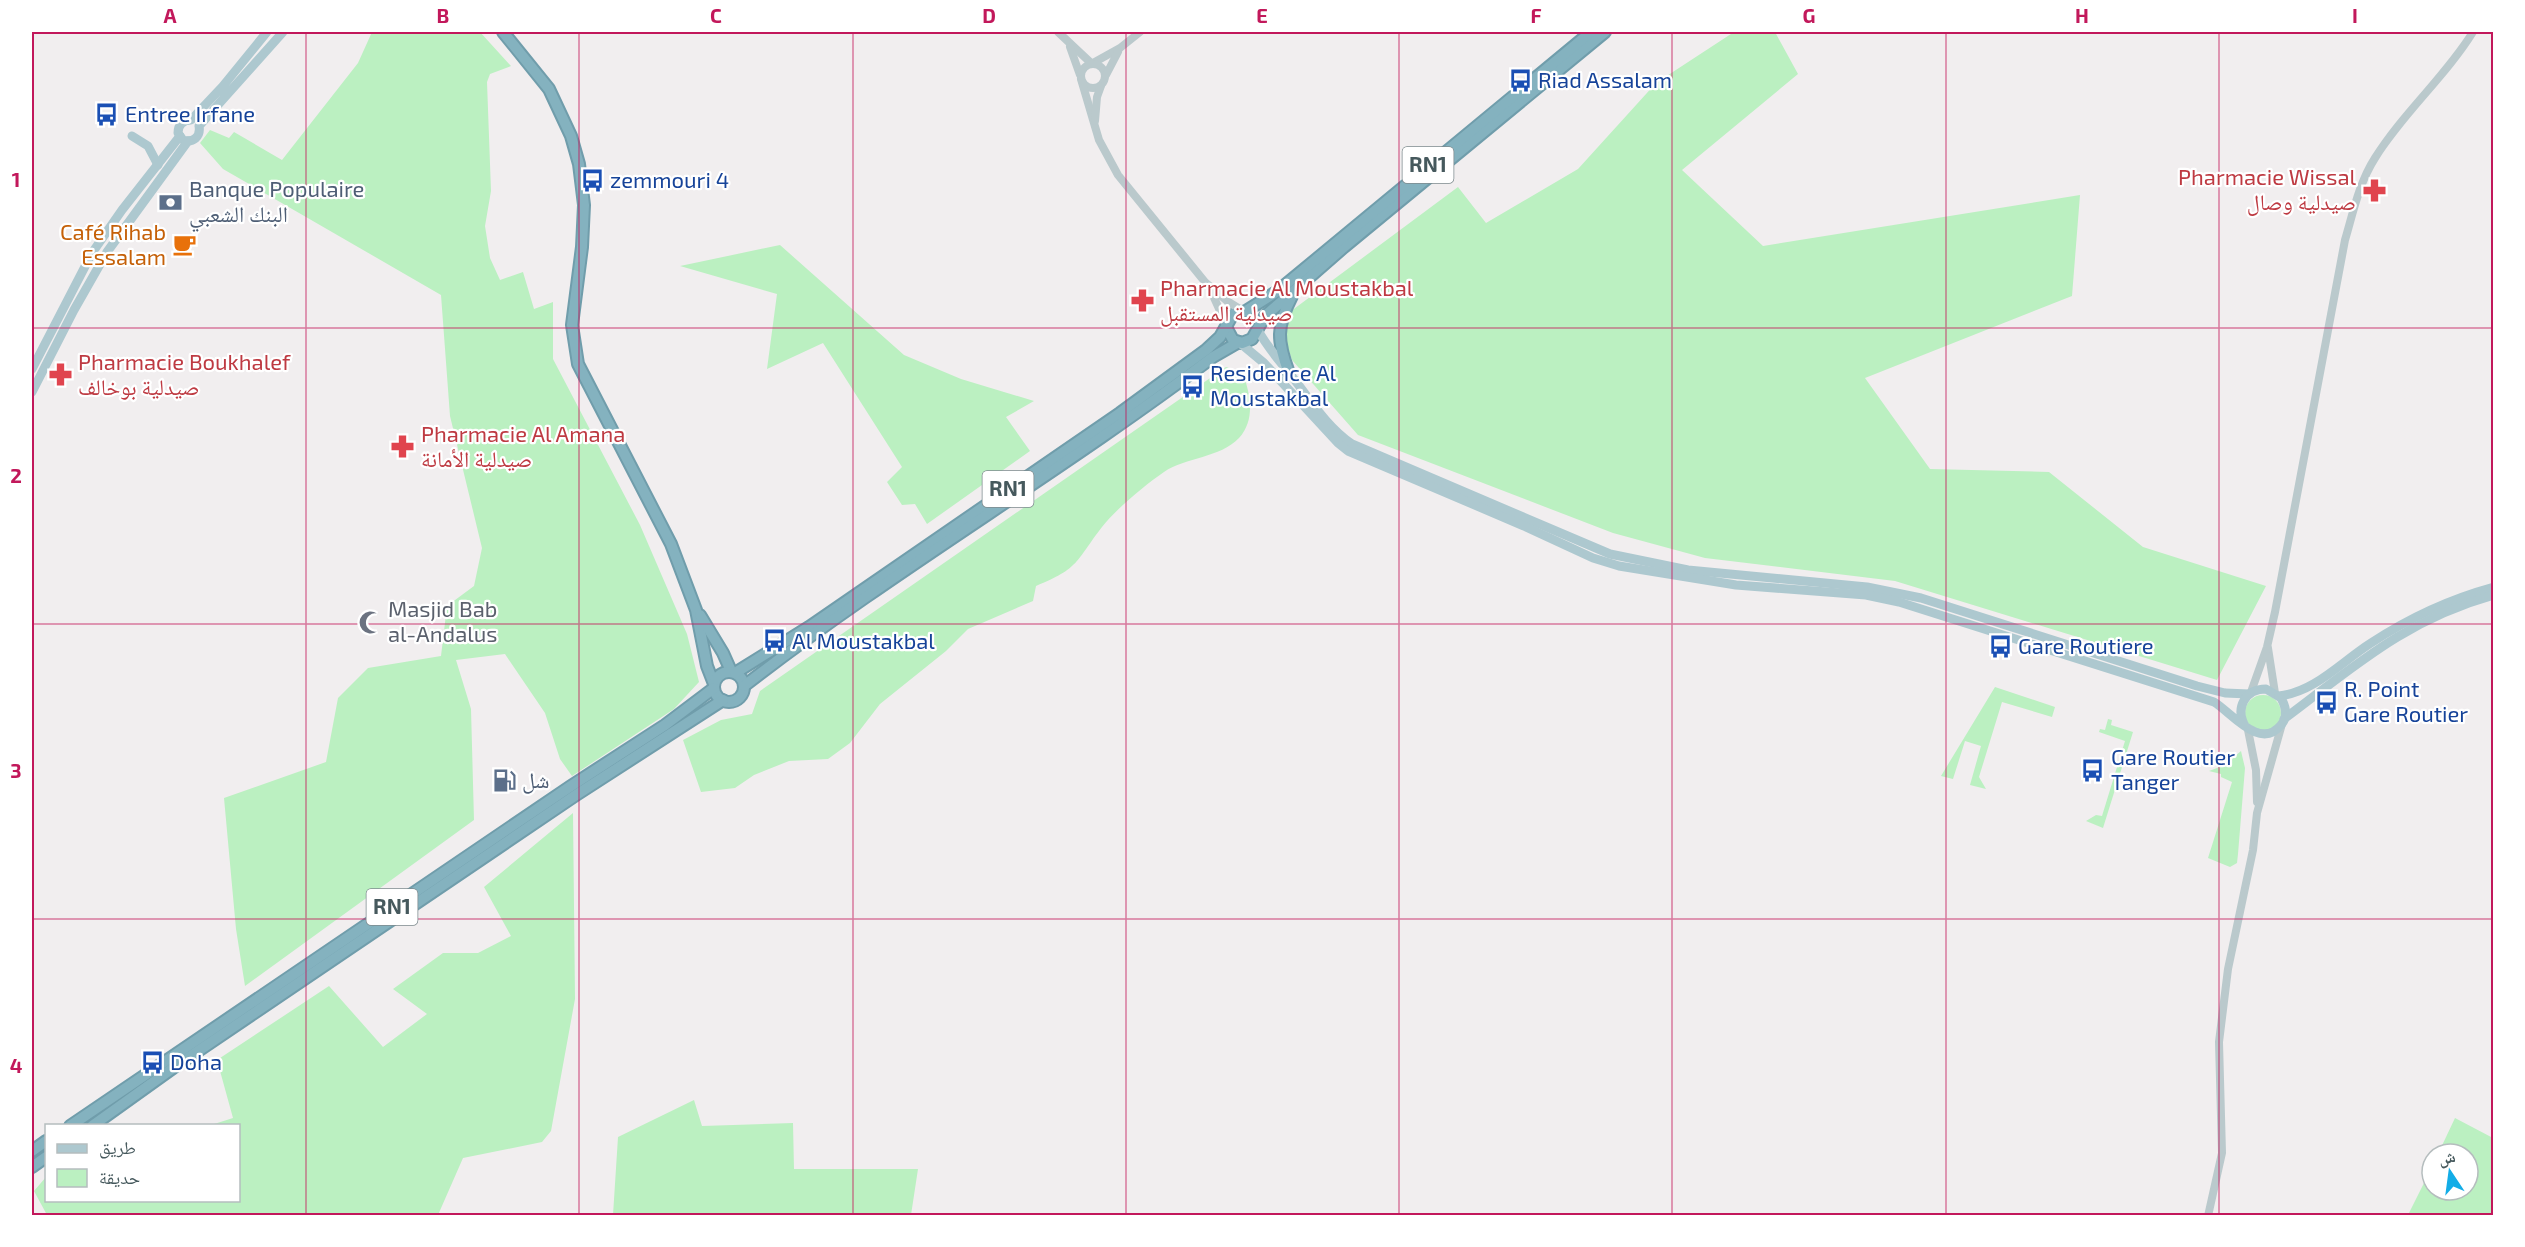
<svg xmlns="http://www.w3.org/2000/svg" width="2525" height="1247" viewBox="0 0 2525 1247" font-family="'Exo 2','Noto Naskh Arabic',sans-serif">
	<rect width="100%" height="100%" fill="#f1eeef"/>
	<g fill="#bbf0c1">
		<path d="M 372,32 L 480,32 L 511,66 L 490,74 L 487,82 L 491,191 L 485,226 L 490,258 L 500,280 L 523,272 L 534,309 L 553,302 L 553,359 L 640,525 L 687,634 L 699,682 L 674,709 L 572,776 L 560,759 L 545,713 L 505,654 L 456,660 L 471,709 L 474,820 L 245,986 L 236,929 L 224,798 L 326,762 L 338,698 L 368,668 L 441,656 L 447,606 L 474,586 L 482,548 L 450,416 L 441,295 L 223,169 L 200,143 L 210,130 L 229,138 L 234,132 L 282,160 L 358,63 Z"/>
		<path d="M 1734,32 L 1775,32 L 1798,74 L 1682,170 L 1763,246 L 2080,195 L 2072,296 L 1865,378 L 1930,469 L 2049,472 L 2143,547 L 2266,586 L 2217,680 L 1895,581 L 1705,558 L 1613,533 L 1358,435 L 1292,360 L 1279,320 L 1458,187 L 1486,223 L 1578,169 L 1656,83 Z"/>
		<path d="M 780,245 L 904,355 L 961,379 L 1034,401 L 1006,417 L 1030,451 L 927,524 L 915,504 L 902,505 L 887,482 L 902,467 L 823,343 L 767,369 L 777,294 L 680,266 Z"/>
		<path d="M 1226,367 L 1243,373 C 1250,394 1256,419 1239,438 C 1220,458 1186,457 1164,472 C 1145,485 1116,509 1102,527 C 1075,562 1080,568 1036,586 L 1033,601 L 968,629 L 946,651 L 880,704 L 850,743 L 828,759 L 789,761 L 754,775 L 735,788 L 701,792 L 683,740 L 721,720 L 752,714 L 760,691 Z"/>
		<path d="M 1995,687 L 2055,707 L 2052,717 L 2002,702 L 1979,777 L 1986,789 L 1970,785 L 1981,746 L 1965,741 L 1953,779 L 1941,776 Z"/>
		<circle cx="2263" cy="713" r="18"/>
		<path d="M 2108,719 L 2112,720 L 2111,725 L 2133,732 L 2103,828 L 2086,821 L 2096,815 L 2102,816 L 2125,741 L 2099,732 L 2100,729 L 2105,730 Z"/>
		<path d="M 2241,751 L 2245,768 L 2238,854 L 2237,863 L 2230,867 L 2208,858 L 2232,782 L 2221,777 L 2221,774 L 2209,771 L 2225,765 Z"/>
		<path d="M 573,813 L 575,999 L 551,1131 L 542,1142 L 463,1158 L 438,1215 L 47,1215 L 34,1191 L 46,1177 L 46,1200 L 238,1200 L 238,1126 L 211,1125 L 233,1118 L 217,1060 L 329,986 L 383,1047 L 427,1014 L 393,989 L 443,953 L 478,953 L 511,936 L 484,887 Z"/>
		<path d="M 694,1100 L 702,1126 L 793,1123 L 794,1169 L 918,1169 L 911,1215 L 613,1215 L 618,1137 Z"/>
		<path d="M 2455,1118 L 2493,1138 L 2493,1215 L 2408,1215 L 2432,1167 L 2432,1190 L 2468,1190 L 2468,1154 L 2438,1154 Z"/>
	</g>
	<g fill="none" stroke-linecap="round" stroke-linejoin="round">
		<defs>
			<g id="highway">
				<path d="M 503,32 L 549,89 L 571,136 L 579,164 L 584,205 L 582,247 L 572,325 L 578,364 L 671,544 L 696,610 L 707,666 L 714,684"/>
				<path d="M 1226,327 L 1233,340 L 1242,343 L 1252,339 L 1265,316 L 1344,247 L 1605,32"/>
				<path d="M 1289,373 C 1277,341 1276,327 1292,296"/>
				<path d="M 700,615 L 723,653 L 731,671"/>
				<circle cx="729" cy="687" r="15"/>
				<path d="M 735,673 L 809,627 L 1120,413 L 1206,350 L 1220,337 L 1233,314 L 1246,311 L 1279,290 L 1591,32"/>
				<path d="M 744,686 C 895,569 1061,472 1213,357 L 1239,342"/>
				<path d="M 70,1126 L 571,786 L 665,725 L 714,688"/>
				<path d="M 92,1126 L 173,1068 L 576,795 L 723,700"/>
				<path d="M 32,1151 L 46,1141"/>
				<path d="M 32,1167 L 46,1157"/>
			</g>
		</defs>
		<use href="#highway" stroke="#709dab" stroke-width="14"/>
		<g stroke="#bac9cc" stroke-width="8">
			<path d="M 1058,32 L 1091,63"/>
			<path d="M 1070,47 L 1080,75"/>
			<path d="M 1093,63 L 1120,48 L 1140,32"/>
			<circle cx="1093" cy="76" r="12"/>
			<path d="M 1106,75 L 1118,52"/>
			<path d="M 1081,79 L 1099,140 L 1118,175 L 1205,282 L 1227,301 L 1243,311"/>
			<path d="M 1095,121 L 1097,97 L 1101,86"/>
			<path d="M 1211,291 L 1226,324"/>
			<path d="M 2268,648 L 2275,693"/>
			<path d="M 2251,692 L 2267,647 L 2275,612 L 2345,240 C 2353,213 2359,183 2375,158 C 2403,113 2445,77 2473,32"/>
			<path d="M 2248,730 L 2256,770 L 2257,802"/>
			<path d="M 2208,1216 L 2222,1153 L 2219,1042 L 2228,969 L 2253,850 L 2257,813 L 2282,724"/>
		</g>
		<g stroke="#adc8cf" stroke-width="9">
			<path d="M 267,32 L 223,86 L 191,120 C 182,120 178,125 178,133 L 183,140 C 193,143 201,137 199,126 L 283,32"/>
			<path d="M 132,136 L 148,146 L 158,165"/>
			<path d="M 1258,330 C 1268,349 1281,362 1294,379 C 1311,401 1328,428 1352,444 L 1610,554 L 1688,570 L 1867,587 L 1921,598 L 2197,686 L 2225,693 L 2249,694"/>
			<path d="M 1240,343 L 1264,363 L 1338,443 L 1348,451 L 1524,526 L 1593,558 L 1619,566 L 1736,585 L 1866,595 L 1899,602 L 2214,702 C 2232,713 2260,751 2281,725 C 2288,717 2286,707 2281,698 L 2266,689 C 2245,689 2235,708 2245,726"/>
			<path d="M 32,369 L 92,253 L 122,210 L 180,136"/>
			<path d="M 32,392 L 74,310 L 107,252 L 188,141"/>
			<path d="M 2279,696 C 2315,692 2341,662 2371,643 C 2409,618 2450,599 2494,587"/>
			<path d="M 2284,719 C 2355,666 2405,620 2494,595"/>
		</g>
		<use href="#highway" stroke="#84b2bf" stroke-width="10"/>
	</g>
	<path fill="none" stroke="#c2185b" stroke-width="1.5" stroke-opacity="0.55" d="M 306,32 L 306,1216M 579,32 L 579,1216M 853,32 L 853,1216M 1126,32 L 1126,1216M 1399,32 L 1399,1216M 1672,32 L 1672,1216M 1946,32 L 1946,1216M 2219,32 L 2219,1216M 32,328 L 2494,328M 32,624 L 2494,624M 32,919 L 2494,919"/>
	<defs>
		<symbol id="bus-bare" viewBox="-9 -9 18 18"><path d="M-5-6H5V4H4V6H2V4H-2V6H-4V4H-5ZM-3.5-4V0h7V-4ZM-3.5 1.2v1.5H-2V1.2ZM2 1.2v1.5H3.5V1.2Z" fill="#1a4fb4" stroke="#fff" stroke-width="2.5" paint-order="stroke"/></symbol>
		<symbol id="pharmacy-bare" viewBox="-9 -9 18 18"><path d="M-2-6h4v4h4v4h-4v4h-4v-4h-4v-4h4Z" fill="#e0444e" stroke="#fff" stroke-width="2.5" paint-order="stroke"/></symbol>
		<symbol id="bank-bare" viewBox="-9 -9 18 18"><path d="M-6-4H6V4H-6ZM0-2.3a2.3 2.3 0 1 0 0 4.6a2.3 2.3 0 1 0 0-4.6Z" fill="#5c6f8a" stroke="#fff" stroke-width="2.5" paint-order="stroke"/></symbol>
		<symbol id="cafe-bare" viewBox="-9 -9 18 18"><path d="M-5.5-4.5H6V0H3Q3 3.5 0 3.5H-2.5Q-5.5 3.5-5.5 0ZM3-3.2v2h1.7v-2ZM-6 4.5H4V6H-6Z" fill="#e8710a" stroke="#fff" stroke-width="2.5" paint-order="stroke"/></symbol>
		<symbol id="mosque-bare" viewBox="-9 -9 18 18"><path d="M3.5-4.9A6 6 0 1 0 3.5 4.9A5 5 0 1 1 3.5-4.9Z" fill="#6b7280" stroke="#fff" stroke-width="2.5" paint-order="stroke"/></symbol>
		<symbol id="fuel-bare" viewBox="-9 -9 18 18"><path d="M-5.5-6h7V0h2V4h1.3V-2.5L3-4.5l.8-.8L6-3V5H2.5V1h-1V6h-7ZM-4.2-4.7v3.2H.2V-4.7Z" fill="#5c6f8a" stroke="#fff" stroke-width="2.5" paint-order="stroke"/></symbol>
	</defs>
	<g fill-rule="evenodd">
		<use href="#bus-bare" x="1504" y="64" width="33" height="33"/>
		<use href="#bus-bare" x="90" y="98" width="33" height="33"/>
		<use href="#bus-bare" x="576" y="164" width="33" height="33"/>
		<use href="#pharmacy-bare" x="2358" y="174" width="33" height="33"/>
		<use href="#bank-bare" x="154" y="186" width="33" height="33"/>
		<use href="#cafe-bare" x="168" y="228" width="33" height="33"/>
		<use href="#pharmacy-bare" x="1126" y="284" width="33" height="33"/>
		<use href="#pharmacy-bare" x="44" y="358" width="33" height="33"/>
		<use href="#bus-bare" x="1176" y="370" width="33" height="33"/>
		<use href="#pharmacy-bare" x="386" y="430" width="33" height="33"/>
		<use href="#mosque-bare" x="354" y="606" width="33" height="33"/>
		<use href="#bus-bare" x="758" y="624" width="33" height="33"/>
		<use href="#bus-bare" x="1984" y="630" width="33" height="33"/>
		<use href="#bus-bare" x="2310" y="686" width="33" height="33"/>
		<use href="#bus-bare" x="2076" y="754" width="33" height="33"/>
		<use href="#fuel-bare" x="488" y="764" width="33" height="33"/>
		<use href="#bus-bare" x="136" y="1046" width="33" height="33"/>
	</g>
	<g text-anchor="middle" stroke-width="4.5" stroke-linejoin="round" paint-order="stroke">
		<g fill="#fff" stroke="#7e8b8e" stroke-width="1.5">
			<rect x="1402.5" y="147" width="51" height="36" rx="4.5"/>
			<rect x="982.5" y="471" width="51" height="36" rx="4.5"/>
			<rect x="366.5" y="889" width="51" height="36" rx="4.5"/>
		</g>
		<g font-size="21" font-weight="bold" fill="#46595d">
			<text x="1428" y="172">RN1</text>
			<text x="1008" y="496">RN1</text>
			<text x="392" y="914">RN1</text>
		</g>
		<g font-size="22" fill="#164399" stroke="#fff" text-anchor="start">
			<text x="1538" y="88">Riad Assalam</text>
			<text x="125" y="122">Entree Irfane</text>
			<text x="610" y="188">zemmouri 4</text>
			<text x="1210" y="381">Residence Al<tspan x="1210" dy="25">Moustakbal</tspan></text>
			<text x="792" y="649">Al Moustakbal</text>
			<text x="2018" y="654">Gare Routiere</text>
			<text x="2344" y="697">R. Point<tspan x="2344" dy="25">Gare Routier</tspan></text>
			<text x="2111" y="765">Gare Routier<tspan x="2111" dy="25">Tanger</tspan></text>
			<text x="170" y="1070">Doha</text>
		</g>
		<g font-size="22" fill="#be3a42" stroke="#fff" text-anchor="start">
			<text x="2356" y="185" text-anchor="end">Pharmacie Wissal<tspan x="2356" dy="25">صيدلية وصال</tspan></text>
			<text x="1160" y="296">Pharmacie Al Moustakbal<tspan x="1160" dy="25">صيدلية المستقبل</tspan></text>
			<text x="78" y="370">Pharmacie Boukhalef<tspan x="78" dy="25">صيدلية بوخالف</tspan></text>
			<text x="421" y="442">Pharmacie Al Amana<tspan x="421" dy="25">صيدلية الأمانة</tspan></text>
		</g>
		<g font-size="22" fill="#4e5e75" stroke="#fff" text-anchor="start">
			<text x="189" y="197">Banque Populaire<tspan x="189" dy="25">البنك الشعبي</tspan></text>
			<text x="522" y="788">شل</text>
		</g>
		<g font-size="22" fill="#c56008" stroke="#fff" text-anchor="end">
			<text x="166" y="240">Café Rihab<tspan x="166" dy="25">Essalam</tspan></text>
		</g>
		<g font-size="22" fill="#5b616d" stroke="#fff" text-anchor="start">
			<text x="388" y="617">Masjid Bab<tspan x="388" dy="25">al-Andalus</tspan></text>
		</g>
	</g>
	<rect width="2525" height="1247" fill="none" stroke="#ffffff" stroke-width="66"/>
	<rect x="45" y="1124" width="195" height="78" fill="#ffffff" stroke="#b5bdbe" stroke-width="1.5"/>
	<rect x="57" y="1144" width="30" height="9" fill="#adc8cf" stroke="#b5bdbe" stroke-width="1.5"/>
	<text x="99" y="1154" font-size="18" fill="#46595d">طريق</text>
	<rect x="57" y="1169" width="30" height="18" fill="#bbf0c1" stroke="#b5bdbe" stroke-width="1.5"/>
	<text x="99" y="1184" font-size="18" fill="#46595d">حديقة</text>
	<g transform="translate(2450 1172) rotate(347)"><circle r="28" fill="#ffffff" stroke="#b5bdbe" stroke-width="1.5"/>
	<path d="M0-4.5L10 22L0 15L-10 22Z" fill="#13ade7"/>
	<text y="-9" font-size="16" font-weight="bold" text-anchor="middle" fill="#46595d">ش</text>
	</g>
	<rect x="33" y="33" width="2459" height="1181" fill="none" stroke="#c2185b" stroke-width="2"/>
	<g font-size="20" text-anchor="middle" font-weight="bold" fill="#c2185b">
		<text x="170" y="23">A</text>
		<text x="443" y="23">B</text>
		<text x="716" y="23">C</text>
		<text x="989" y="23">D</text>
		<text x="1262" y="23">E</text>
		<text x="1536" y="23">F</text>
		<text x="1809" y="23">G</text>
		<text x="2082" y="23">H</text>
		<text x="2355" y="23">I</text>
		<text x="16" y="187">1</text>
		<text x="16" y="483">2</text>
		<text x="16" y="778">3</text>
		<text x="16" y="1073">4</text>
	</g>
</svg>
